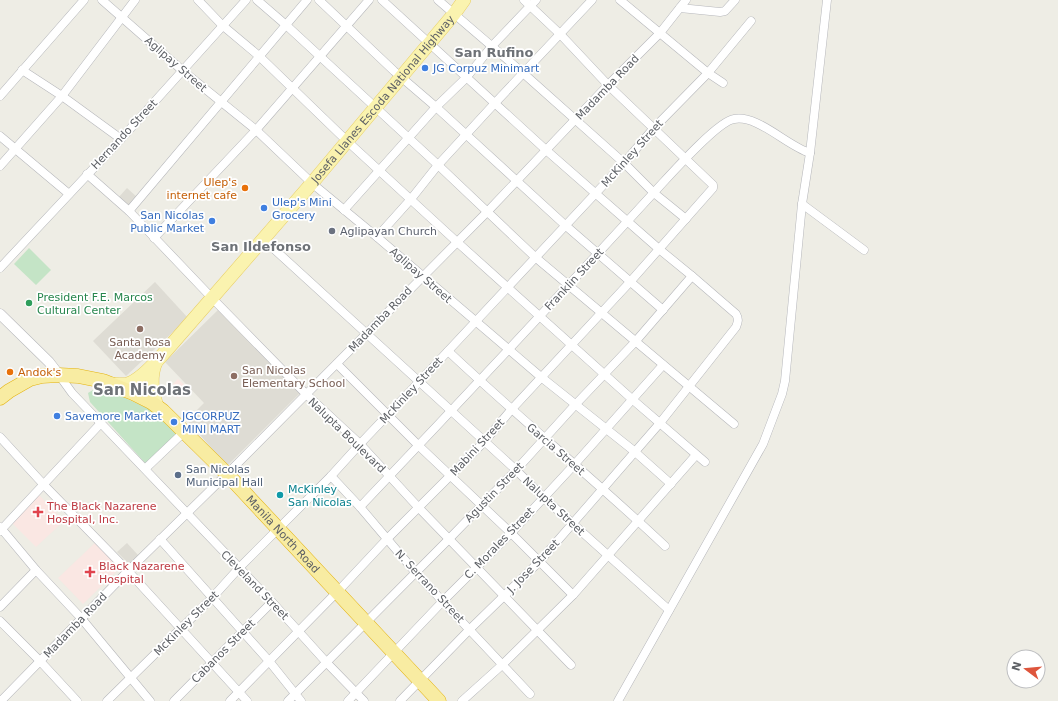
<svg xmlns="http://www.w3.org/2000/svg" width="1058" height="701" viewBox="0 0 1058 701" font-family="'DejaVu Sans',sans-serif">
	<rect width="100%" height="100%" fill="#eeede5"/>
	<g fill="#dedcd4">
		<path d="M 127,188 L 138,198 L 129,208 L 118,198 Z"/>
		<path d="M 155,282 L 188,318 L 126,376 L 93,341 Z"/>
		<path d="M 220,308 L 303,390 L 227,466 L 187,420 L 204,403 L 165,362 Z"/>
		<path d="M 127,543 L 138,555 L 129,564 L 117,552 Z"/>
	</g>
	<g fill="#fae7e3">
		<path d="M 178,379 L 188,388 L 178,398 L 168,389 Z"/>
		<path d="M 39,495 L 64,521 L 36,547 L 11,522 Z"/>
		<path d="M 98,540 L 122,566 L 83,604 L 58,578 Z"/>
	</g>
	<g fill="#c4e4c6">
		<path d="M 29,248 L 51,270 L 36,285 L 14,264 Z"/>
		<path d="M 96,388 L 123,397 L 158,413 L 179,433 L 146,464 L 90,402 L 88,393 Z"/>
	</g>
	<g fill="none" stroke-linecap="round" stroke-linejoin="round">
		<defs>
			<g id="minor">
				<path d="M 102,0 L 183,71 L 256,130 L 314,185 L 377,237 L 541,377 L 634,451 L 671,484"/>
				<path d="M 198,0 L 222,25 L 259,56 L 347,141 L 457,242 L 633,400 L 705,462"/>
				<path d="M 257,0 L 286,25 L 438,165 L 535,257 L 734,424"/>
				<path d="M 319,0 L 394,71 L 436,107 L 565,225 L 663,310"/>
				<path d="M 382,0 L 546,150 L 659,249 L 692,276 L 736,314 C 739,319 738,322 736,327 L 660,423 L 540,561 L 470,629 L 400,701"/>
				<path d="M 438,0 L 523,73 L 624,163 L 654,193 L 686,219"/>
				<path d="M 620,0 L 708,73 L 723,83"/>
				<path d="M 680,8 L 720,12 L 725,11 L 735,0"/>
				<path d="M 22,70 L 62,96 L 121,139"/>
				<path d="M 0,96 L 84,0"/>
				<path d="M 0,136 L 69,194"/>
				<path d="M 0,166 L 62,96 L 135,0"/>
				<path d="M 87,174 L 129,211 L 212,298 L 306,394 L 360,444 L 418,507 L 571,665"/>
				<path d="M 802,204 L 864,250"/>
				<path d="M 344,210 L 436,107 L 466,78 L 492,46 L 536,0"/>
				<path d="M 129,211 L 307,0"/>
				<path d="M 377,237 L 411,199 L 438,165 L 495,103 L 592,0"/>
				<path d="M 154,238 L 256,130 L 369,0"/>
				<path d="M 263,239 L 516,470 L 543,497 L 669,610"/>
				<path d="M 0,268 L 121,139 L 246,0"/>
				<path d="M 448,351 C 519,418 594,479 665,546"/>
				<path d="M 337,364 L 419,446 L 511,533 L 573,595"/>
				<path d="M 59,375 L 72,393 L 272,602 L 327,663 L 364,701"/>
				<path d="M 0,437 L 44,485 L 128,571 L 247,701"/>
				<path d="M 145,469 L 185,431"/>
				<path d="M 331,476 L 360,507 L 416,573 L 530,694"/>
				<path d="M 360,507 C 461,401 560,295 658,188 C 671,174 718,121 734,119 C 757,114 787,146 810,153"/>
				<path d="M 0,527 L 36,570 L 81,618 L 150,701"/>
				<path d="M 0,531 L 101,423"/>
				<path d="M 160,539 L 269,661 L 301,701"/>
				<path d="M 0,607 L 36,570"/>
				<path d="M 0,621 L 40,661 L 77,701"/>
				<path d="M 1,701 L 128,571 L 230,471 L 488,211 L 608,85 L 660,33 L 686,0"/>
				<path d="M 107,701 L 212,598 L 239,568 L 331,476 L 360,444 L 419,382 L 624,163 L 653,129 L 708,73 L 751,21"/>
				<path d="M 174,701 L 272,602"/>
				<path d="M 230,701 L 342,587 L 387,539 L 484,442 L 511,410 L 630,282 L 713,188 L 713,185 L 608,85 L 561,35 L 524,0"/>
				<path d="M 288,701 L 449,539 L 516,470 L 575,405 L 635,342 L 692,276"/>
				<path d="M 348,701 L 443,601 L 511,533 L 574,465 L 663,365"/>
				<path d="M 462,701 L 502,665 L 573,595 L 696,455"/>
				<path d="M 618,701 L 763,444 L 782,394 L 785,381 L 802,204 L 810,153 L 827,0"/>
			</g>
			<path id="tertiary" d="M 0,314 L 49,362 L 59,375"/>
			<g id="primary">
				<path d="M 156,362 C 150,376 152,392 157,406"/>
				<path id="s1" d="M 111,384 C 116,384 122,385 127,384 C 140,381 156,362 165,352 L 312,183 L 454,14 L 464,0"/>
			</g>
			<g id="trunk">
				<path id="s2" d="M 0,398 L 9,391 L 30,379 L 42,376 L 59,375 L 78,376 L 103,381 L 133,393 L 151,402 L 163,411 L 227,474 L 439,701"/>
			</g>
		</defs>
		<use href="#minor" stroke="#b6b7bb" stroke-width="9"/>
		<use href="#tertiary" stroke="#b6b7bb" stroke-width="11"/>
		<use href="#primary" stroke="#e8ce64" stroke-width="14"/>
		<use href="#trunk" stroke="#e4b30f" stroke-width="15"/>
		<use href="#minor" stroke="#fff" stroke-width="8"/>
		<use href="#tertiary" stroke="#fff" stroke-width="10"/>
		<use href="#primary" stroke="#faf3af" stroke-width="13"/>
		<use href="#trunk" stroke="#f8eca2" stroke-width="14"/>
	</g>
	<g fill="#3f7fe0" stroke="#fff" stroke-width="1.5">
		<circle cx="425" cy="68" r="4"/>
		<circle cx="264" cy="208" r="4"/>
		<circle cx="212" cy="221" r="4"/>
		<circle cx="57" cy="416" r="4"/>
		<circle cx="174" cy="422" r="4"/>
	</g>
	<g fill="#e8710a" stroke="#fff" stroke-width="1.5">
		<circle cx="245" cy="188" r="4"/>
		<circle cx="10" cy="372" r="4"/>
	</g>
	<circle fill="#6b7280" stroke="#fff" stroke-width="1.5" cx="332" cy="231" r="4"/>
	<circle fill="#2e9e5b" stroke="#fff" stroke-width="1.5" cx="29" cy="303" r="4"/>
	<g fill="#8d6e63" stroke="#fff" stroke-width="1.5">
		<circle cx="140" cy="329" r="4"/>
		<circle cx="234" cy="376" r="4"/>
	</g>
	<circle fill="#5c6f8a" stroke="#fff" stroke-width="1.5" cx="178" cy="475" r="4"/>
	<circle fill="#0f9aa8" stroke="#fff" stroke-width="1.5" cx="280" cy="495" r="4"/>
	<g fill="#e0444e" stroke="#fff" stroke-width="1.5">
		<path d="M36 506h4v4h4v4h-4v4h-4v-4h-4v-4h4z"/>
		<path d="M88 566h4v4h4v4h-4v4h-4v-4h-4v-4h4z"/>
	</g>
	<g text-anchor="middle" stroke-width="3.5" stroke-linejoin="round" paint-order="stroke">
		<g font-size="11" fill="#5d6065" stroke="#fff">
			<text transform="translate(176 64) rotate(41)" y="4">Aglipay Street</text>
			<text transform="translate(607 87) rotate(-46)" y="4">Madamba Road</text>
			<text dy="4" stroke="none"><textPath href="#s1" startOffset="400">Josefa Llanes Escoda National Highway</textPath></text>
			<text transform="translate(124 134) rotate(-47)" y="4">Hernando Street</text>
			<text transform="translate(632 153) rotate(-48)" y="4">McKinley Street</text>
			<text transform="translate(421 275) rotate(41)" y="4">Aglipay Street</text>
			<text transform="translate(574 279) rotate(-47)" y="4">Franklin Street</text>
			<text transform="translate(380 319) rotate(-46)" y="4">Madamba Road</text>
			<text transform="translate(411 390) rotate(-47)" y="4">McKinley Street</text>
			<text transform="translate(347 435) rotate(44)" y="4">Nalupta Boulevard</text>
			<text transform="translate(477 447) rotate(-47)" y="4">Mabini Street</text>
			<text transform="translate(556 449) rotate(41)" y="4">Garcia Street</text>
			<text transform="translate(494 492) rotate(-46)" y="4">Agustin Street</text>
			<text transform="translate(554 506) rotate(43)" y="4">Nalupta Street</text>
			<text dy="4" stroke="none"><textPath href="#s2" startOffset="349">Manila North Road</textPath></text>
			<text transform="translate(499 543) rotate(-46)" y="4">C. Morales Street</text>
			<text transform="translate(533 566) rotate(-46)" y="4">J. Jose Street</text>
			<text transform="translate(255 585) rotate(46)" y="4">Cleveland Street</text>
			<text transform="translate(430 586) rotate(47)" y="4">N. Serrano Street</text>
			<text transform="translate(186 623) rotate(-45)" y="4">McKinley Street</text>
			<text transform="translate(75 625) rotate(-46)" y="4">Madamba Road</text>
			<text transform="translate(223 651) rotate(-45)" y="4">Cabanos Street</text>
		</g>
		<g font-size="11" fill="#366cbe" stroke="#fff" text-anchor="start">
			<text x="433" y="72">JG Corpuz Minimart</text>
			<text x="272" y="206">Ulep's Mini<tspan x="272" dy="13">Grocery</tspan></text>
			<text x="204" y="219" text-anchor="end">San Nicolas<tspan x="204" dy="13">Public Market</tspan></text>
			<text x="65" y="420">Savemore Market</text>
			<text x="182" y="420">JGCORPUZ<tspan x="182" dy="13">MINI MART</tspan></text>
		</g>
		<g font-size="11" fill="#c56008" stroke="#fff" text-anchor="end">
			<text x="237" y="186">Ulep's<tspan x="237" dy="13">internet cafe</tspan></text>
			<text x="18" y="376" text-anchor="start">Andok's</text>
		</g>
		<g font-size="11" fill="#5b616d" stroke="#fff" text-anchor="start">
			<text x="340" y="235">Aglipayan Church</text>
		</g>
		<g font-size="11" fill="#27864d" stroke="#fff" text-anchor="start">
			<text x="37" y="301">President F.E. Marcos<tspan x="37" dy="13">Cultural Center</tspan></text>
		</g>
		<g font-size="11" fill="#785e54" stroke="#fff">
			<text x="140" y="346">Santa Rosa<tspan x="140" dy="13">Academy</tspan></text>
			<text x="242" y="374" text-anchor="start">San Nicolas<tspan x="242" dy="13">Elementary School</tspan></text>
		</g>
		<g font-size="11" fill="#4e5e75" stroke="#fff" text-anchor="start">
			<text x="186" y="473">San Nicolas<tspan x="186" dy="13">Municipal Hall</tspan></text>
		</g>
		<g font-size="11" fill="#0d838f" stroke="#fff" text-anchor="start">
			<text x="288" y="493">McKinley<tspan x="288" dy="13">San Nicolas</tspan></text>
		</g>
		<g font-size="11" fill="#be3a42" stroke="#fff" text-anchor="start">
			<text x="47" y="510">The Black Nazarene<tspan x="47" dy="13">Hospital, Inc.</tspan></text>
			<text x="99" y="570">Black Nazarene<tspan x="99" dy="13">Hospital</tspan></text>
		</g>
		<g font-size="13" font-weight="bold" fill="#6e7277" stroke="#fff">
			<text x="494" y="57">San Rufino</text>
			<text x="261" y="251">San Ildefonso</text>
		</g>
		<g font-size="15" font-weight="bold" fill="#6e7277" stroke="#fff">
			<text x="142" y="395">San Nicolas</text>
		</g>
	</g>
	<g transform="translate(1026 669) rotate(286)"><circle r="19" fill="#ffffff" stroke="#bebfc1"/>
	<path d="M0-3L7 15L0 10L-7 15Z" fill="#de553c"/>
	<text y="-6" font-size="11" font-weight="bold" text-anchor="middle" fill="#5d6065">N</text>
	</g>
</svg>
